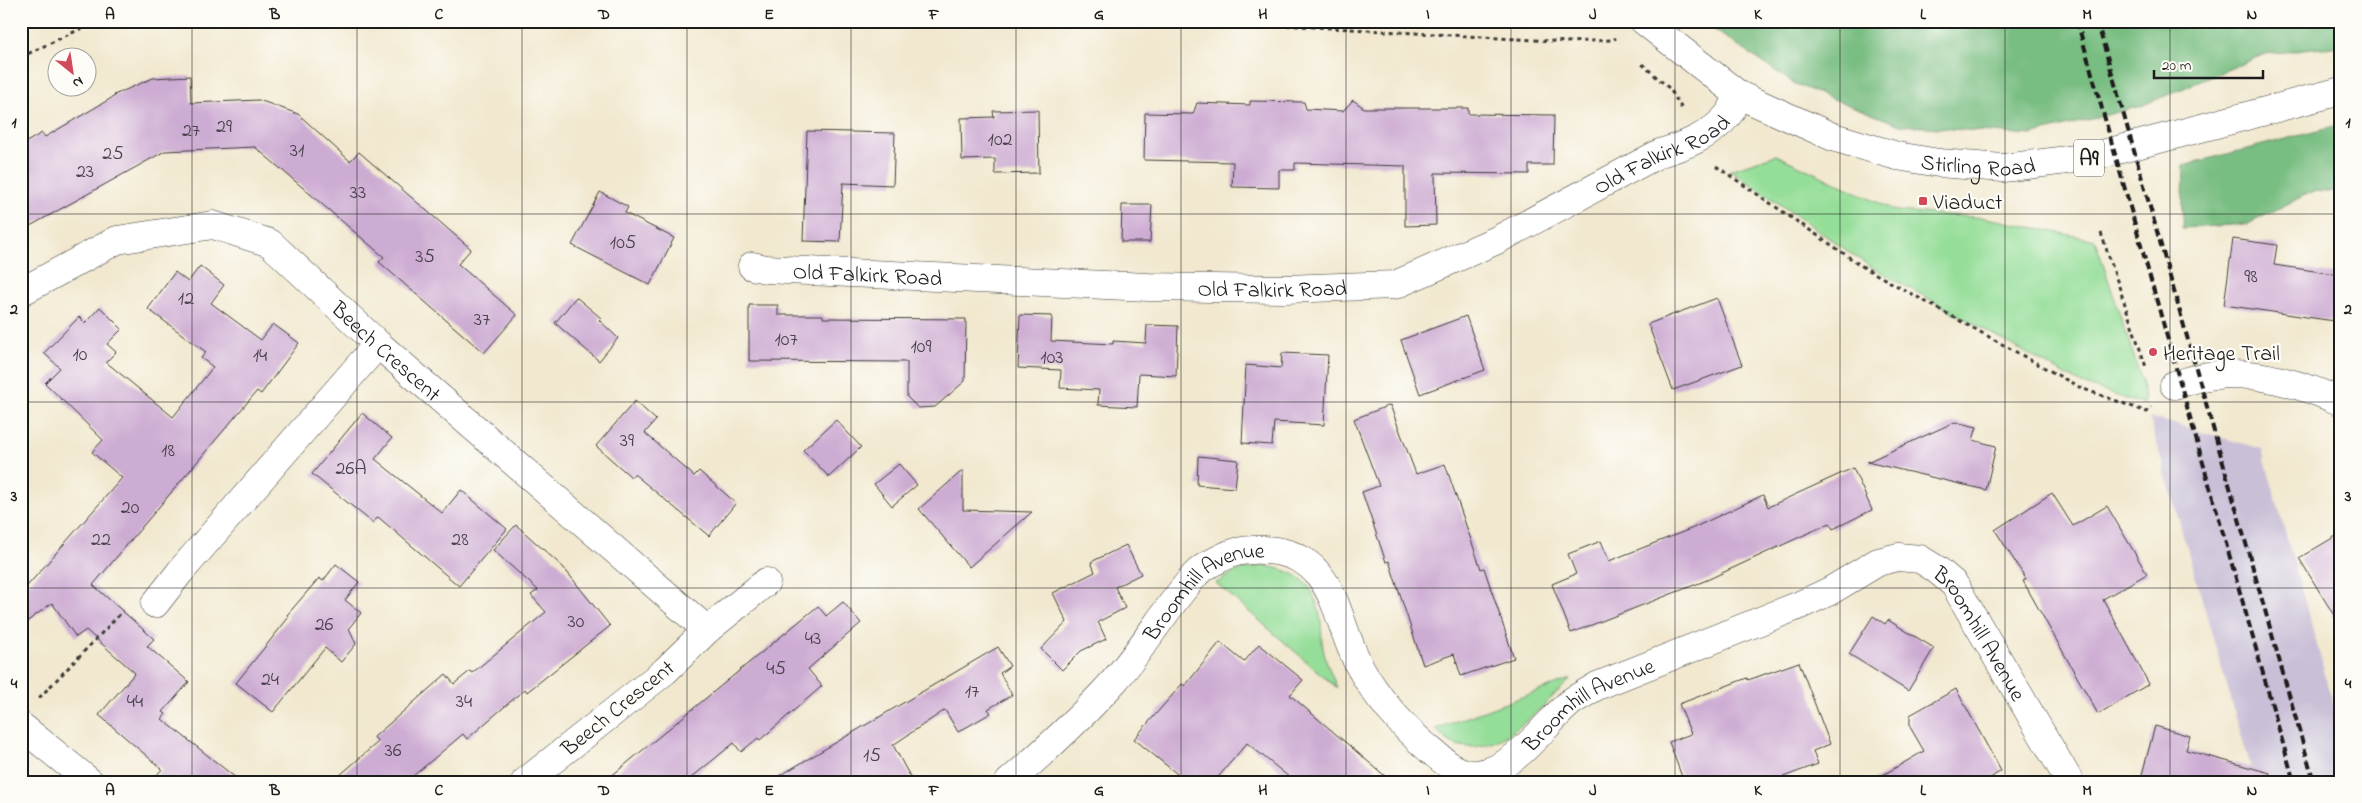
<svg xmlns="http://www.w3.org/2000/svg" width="2362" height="803" viewBox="0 0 2362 803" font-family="'Indie Flower',sans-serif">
	<rect width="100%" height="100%" fill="#fdfcf7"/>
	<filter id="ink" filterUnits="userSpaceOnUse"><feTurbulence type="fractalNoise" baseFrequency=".02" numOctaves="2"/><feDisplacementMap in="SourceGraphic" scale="10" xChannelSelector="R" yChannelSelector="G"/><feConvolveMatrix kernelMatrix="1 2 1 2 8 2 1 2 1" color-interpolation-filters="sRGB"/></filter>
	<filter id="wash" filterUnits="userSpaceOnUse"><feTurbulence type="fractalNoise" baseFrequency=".0096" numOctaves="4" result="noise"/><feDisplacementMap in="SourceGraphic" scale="20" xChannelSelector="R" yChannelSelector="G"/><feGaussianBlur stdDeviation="1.12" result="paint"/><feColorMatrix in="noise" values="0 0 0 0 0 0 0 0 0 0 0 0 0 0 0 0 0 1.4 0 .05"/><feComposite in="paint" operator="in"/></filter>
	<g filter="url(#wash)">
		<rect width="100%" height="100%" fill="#f1e8cf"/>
		<path fill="#c9bfd7" d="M 2149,417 L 2262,449 L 2341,731 L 2341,782 L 2255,782 Z"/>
		<g fill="#95de99" stroke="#587d5a">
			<path d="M 1776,155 L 1896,211 L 1986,218 L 2095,240 L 2142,381 L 2144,405 L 2082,384 L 1868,265 L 1730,170 Z"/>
			<path d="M 1263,566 C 1300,570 1315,584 1321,621 C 1322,630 1321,639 1323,648 C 1325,661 1332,675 1337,688 L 1216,583 L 1237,571 Z"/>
			<path d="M 1571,679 C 1541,706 1499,760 1454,744 C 1447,741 1441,734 1435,729 Z"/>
		</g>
		<g fill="#78bd81" stroke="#4a6c4e">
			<path d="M 1701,21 L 2341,21 L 2341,46 L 2265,54 L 2141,106 L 2031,135 L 1900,125 L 1795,84 Z"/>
			<path d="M 2341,125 L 2341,193 L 2313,191 L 2248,224 L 2182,228 L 2184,165 Z"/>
		</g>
		<g id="blocks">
			<g fill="#cdacd3">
				<path d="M 190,76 L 191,103 L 259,100 L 298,114 L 350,161 L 359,152 L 471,249 L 458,264 L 517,315 L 484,353 L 379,262 L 384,257 L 255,147 L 165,151 L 21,231 L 21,145 L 42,133 L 45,137 L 115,96 L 114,95 L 153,78 Z"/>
				<path d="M 1353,100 L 1364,108 L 1468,108 L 1468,114 L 1554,115 L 1553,165 L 1529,165 L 1529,174 L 1435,173 L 1436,225 L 1405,226 L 1405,166 L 1295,163 L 1295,170 L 1279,170 L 1279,188 L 1232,187 L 1233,162 L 1144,160 L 1145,113 L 1193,114 L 1197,103 L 1250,105 L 1250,101 L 1304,102 L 1306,109 L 1343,111 Z"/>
				<path d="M 1038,110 L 1039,173 L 995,174 L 995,159 L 962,160 L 961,118 L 994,117 L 993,111 Z"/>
				<path d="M 807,131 L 895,133 L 893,185 L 843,183 L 840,242 L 803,241 Z"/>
				<path d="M 600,192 L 628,207 L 625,213 L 674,238 L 650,285 L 572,245 Z"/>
				<path d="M 1122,205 L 1152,205 L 1150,242 L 1121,242 Z"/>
				<path d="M 2233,239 L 2277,245 L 2274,265 L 2341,275 L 2341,322 L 2224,305 Z"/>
				<path d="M 200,266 L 224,285 L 211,303 L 261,340 L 273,324 L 299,343 L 261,394 L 257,391 L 93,585 L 154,639 L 147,646 L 189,682 L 163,712 L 166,714 L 162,719 L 241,782 L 151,782 L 162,769 L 99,715 L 135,673 L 86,630 L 76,637 L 52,603 L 21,626 L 21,593 L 122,478 L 92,452 L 103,440 L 45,383 L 60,368 L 44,353 L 79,317 L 85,323 L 100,307 L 122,329 L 107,344 L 116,352 L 106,362 L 173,417 L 213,367 L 201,358 L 206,352 L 148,309 L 175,272 L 188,282 Z"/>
				<path d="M 576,297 L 601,318 L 599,320 L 618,338 L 599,361 L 555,323 Z"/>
				<path d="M 1717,298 L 1742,365 L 1673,390 L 1648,324 Z"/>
				<path d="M 749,305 L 778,305 L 778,315 L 823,315 L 823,318 L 966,319 L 965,381 L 935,407 L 918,408 L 907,397 L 907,362 L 749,361 Z"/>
				<path d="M 1020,315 L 1052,316 L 1051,341 L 1113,344 L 1113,341 L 1146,343 L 1147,325 L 1178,326 L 1176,376 L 1139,374 L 1137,407 L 1098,405 L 1099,390 L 1060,388 L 1061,370 L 1018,368 Z"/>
				<path d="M 1466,316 L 1485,370 L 1420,394 L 1401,340 Z"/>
				<path d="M 1282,353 L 1328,355 L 1324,425 L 1274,422 L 1272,445 L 1242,443 L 1246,365 L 1281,368 Z"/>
				<path d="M 635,401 L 656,420 L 645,433 L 694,476 L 699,471 L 736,503 L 709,536 L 634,474 L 631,477 L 596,446 Z"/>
				<path d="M 1390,405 L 1416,474 L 1445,464 L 1481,569 L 1484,568 L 1514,658 L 1461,676 L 1454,654 L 1423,665 L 1389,561 L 1386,562 L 1362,492 L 1379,486 L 1354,419 Z"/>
				<path d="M 362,413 L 392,438 L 375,459 L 442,513 L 461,490 L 507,529 L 459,586 L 378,517 L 373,523 L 312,474 Z"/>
				<path d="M 836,420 L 861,447 L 829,477 L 803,450 Z"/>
				<path d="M 1955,422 L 1977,427 L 1973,440 L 1996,446 L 1986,490 L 1867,462 Z"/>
				<path d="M 1198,456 L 1238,460 L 1235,488 L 1197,485 Z"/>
				<path d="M 899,464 L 917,485 L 892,506 L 874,484 Z"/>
				<path d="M 1853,468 L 1872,510 L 1833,529 L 1830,523 L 1707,580 L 1571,633 L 1552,584 L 1576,574 L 1568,554 L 1601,541 L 1609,561 L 1693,528 L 1763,495 L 1768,507 Z"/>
				<path d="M 963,470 L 963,510 L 1032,512 L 969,567 L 919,509 Z"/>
				<path d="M 2052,493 L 2073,526 L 2107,506 L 2147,574 L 2103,599 L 2149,684 L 2098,714 L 2023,581 L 2026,579 L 1995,530 Z"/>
				<path d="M 516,525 L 563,567 L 610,626 L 527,692 L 525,689 L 467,739 L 463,734 L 406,782 L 332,782 L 378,742 L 374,737 L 446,674 L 454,684 L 470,671 L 472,673 L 546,612 L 531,595 L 538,590 L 493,550 Z"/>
				<path d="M 2341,533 L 2341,627 L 2299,558 Z"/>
				<path d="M 1126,545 L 1141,574 L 1115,587 L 1125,608 L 1098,622 L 1106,639 L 1081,651 L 1062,670 L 1041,649 L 1067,622 L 1053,593 L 1095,572 L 1091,562 Z"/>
				<path d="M 336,564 L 359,582 L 345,600 L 361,613 L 349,628 L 356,644 L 341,662 L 325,648 L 273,712 L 236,683 L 289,617 L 287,615 L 319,578 L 323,581 Z"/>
				<path d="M 843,602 L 861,623 L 808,669 L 822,686 L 760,740 L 758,738 L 741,752 L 734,743 L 686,782 L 604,782 L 818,606 L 826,616 Z"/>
				<path d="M 1873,616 L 1885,624 L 1888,620 L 1934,648 L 1908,691 L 1849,654 Z"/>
				<path d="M 1220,642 L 1244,662 L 1259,644 L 1303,680 L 1290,695 L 1392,782 L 1295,782 L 1247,743 L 1214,782 L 1187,782 L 1134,739 L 1182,684 L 1185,686 Z"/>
				<path d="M 998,647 L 1010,666 L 1000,673 L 1012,695 L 988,709 L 991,713 L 958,732 L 945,710 L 893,745 L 913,782 L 769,782 Z"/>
				<path d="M 1799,662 L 1830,744 L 1813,751 L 1818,764 L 1770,782 L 1684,782 L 1669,742 L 1691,734 L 1679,704 L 1747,678 L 1748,680 Z"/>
				<path d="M 1956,689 L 2001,771 L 1984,782 L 1871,782 L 1924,751 L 1910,727 L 1910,715 Z"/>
				<path d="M 2155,726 L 2190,736 L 2186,750 L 2270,773 L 2269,782 L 2140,782 Z"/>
			</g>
		</g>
	</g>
	<g filter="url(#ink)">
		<use href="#blocks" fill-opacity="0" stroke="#3c3b37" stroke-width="1"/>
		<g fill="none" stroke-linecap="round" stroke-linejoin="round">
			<defs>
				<g id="minor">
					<path id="s1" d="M 752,266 L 766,269 L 1148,287 L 1285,289 L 1395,285 L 1497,240 L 1660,153 C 1684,146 1711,136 1728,115 C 1732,110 1736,101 1739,95"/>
					<path id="s2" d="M 21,292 L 117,240 L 213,225 L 270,243 L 378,344 L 707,630 L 665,671 L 525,782"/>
					<path d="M 2174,385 C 2188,381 2202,376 2216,375 C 2255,370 2307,386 2341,402"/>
					<path d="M 155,604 L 180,572 L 378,344"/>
					<path d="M 707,630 L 766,582"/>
					<path d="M 21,726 L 90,782"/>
					<path id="s3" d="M 1009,782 C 1046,750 1082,717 1115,680 C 1144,647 1166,607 1196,574 C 1202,567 1213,562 1221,558 C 1235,550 1250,549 1265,550 C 1337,553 1334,620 1360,667 C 1378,700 1402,726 1430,750 C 1444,761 1458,776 1477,774 C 1516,770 1544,724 1572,701 C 1580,696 1589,691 1597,686 L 1800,605 L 1830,591 L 1878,562 L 1898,557 L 1920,559 L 1936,569 L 1954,584 L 2070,782"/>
				</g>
				<g id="primary">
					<path id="s4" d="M 1644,21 L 1739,95 L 1833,137 L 1897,156 L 1939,163 L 2003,168 L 2091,157 L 2341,91"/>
				</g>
			</defs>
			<use href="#minor" stroke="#3c3b37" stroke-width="29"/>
			<use href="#primary" stroke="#3c3b37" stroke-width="29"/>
			<g stroke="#3c3b37" stroke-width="3" stroke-dasharray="4 4" stroke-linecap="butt">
				<path d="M 1215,21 L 1567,42 L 1613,40 L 1616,38"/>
				<path d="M 21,57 L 97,21"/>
				<path d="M 1642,64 L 1670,89 L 1682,109"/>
				<path d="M 1716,166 L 1865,268 L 2081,388 L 2147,412 L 2151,407"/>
				<path d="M 2101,233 L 2146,367"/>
				<path d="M 39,698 L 123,611"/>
			</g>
			<use href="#minor" stroke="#fff" stroke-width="28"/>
			<use href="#primary" stroke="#fff" stroke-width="28"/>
			<g stroke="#1c1c1c" stroke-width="4" stroke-dasharray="8 4" stroke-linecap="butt">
				<path d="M 2077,21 L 2294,782"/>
				<path d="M 2097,21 L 2314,782"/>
			</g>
		</g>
	</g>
	<path fill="none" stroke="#1c1c1c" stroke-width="1" stroke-opacity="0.55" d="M 192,21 L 192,782M 357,21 L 357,782M 522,21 L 522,782M 687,21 L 687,782M 851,21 L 851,782M 1016,21 L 1016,782M 1181,21 L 1181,782M 1346,21 L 1346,782M 1511,21 L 1511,782M 1675,21 L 1675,782M 1840,21 L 1840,782M 2005,21 L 2005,782M 2170,21 L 2170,782M 21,214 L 2341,214M 21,402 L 2341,402M 21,588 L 2341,588"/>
	<g fill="#d1495b" stroke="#fdfcf7" stroke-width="2">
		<rect x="1918" y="196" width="10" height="10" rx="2.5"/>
		<circle cx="2153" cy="352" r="5"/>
	</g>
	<g text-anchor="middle" stroke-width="4.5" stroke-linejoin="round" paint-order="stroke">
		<g font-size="20" fill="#48404a">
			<text x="224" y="132">29</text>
			<text x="191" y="136">27</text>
			<text x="1000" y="145">102</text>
			<text x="297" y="156">31</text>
			<text x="113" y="159">25</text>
			<text x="85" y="177">23</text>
			<text x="358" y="198">33</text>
			<text x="623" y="248">105</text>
			<text x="425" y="262">35</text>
			<text x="2251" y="282">98</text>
			<text x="186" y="304">12</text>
			<text x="482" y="325">37</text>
			<text x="786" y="345">107</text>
			<text x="921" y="352">109</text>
			<text x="80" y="360">10</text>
			<text x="260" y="361">14</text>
			<text x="1052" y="363">103</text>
			<text x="627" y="446">39</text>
			<text x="168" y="456">18</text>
			<text x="351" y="474">26A</text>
			<text x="130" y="513">20</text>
			<text x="101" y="545">22</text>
			<text x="460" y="545">28</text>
			<text x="576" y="627">30</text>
			<text x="324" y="630">26</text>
			<text x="813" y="644">43</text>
			<text x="776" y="674">45</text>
			<text x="270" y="685">24</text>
			<text x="972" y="697">17</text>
			<text x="135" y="707">44</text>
			<text x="464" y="707">34</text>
			<text x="393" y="756">36</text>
			<text x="872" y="761">15</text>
		</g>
		<rect fill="#fdfcf7" stroke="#605f5e" stroke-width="1" x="2074" y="139.5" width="30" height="37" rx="4"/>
		<g font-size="21" font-weight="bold" fill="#1c1c1c">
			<text x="2089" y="165">A9</text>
		</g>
		<g font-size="22" fill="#1c1c1c" stroke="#fdfcf7">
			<text dy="8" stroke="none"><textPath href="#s1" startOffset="941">Old Falkirk Road</textPath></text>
			<text dy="8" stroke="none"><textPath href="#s4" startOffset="372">Stirling Road</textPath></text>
			<text dy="8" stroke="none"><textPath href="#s1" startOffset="116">Old Falkirk Road</textPath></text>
			<text dy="8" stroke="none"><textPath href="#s1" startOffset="521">Old Falkirk Road</textPath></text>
			<text dy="8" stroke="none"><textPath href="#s2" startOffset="425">Beech Crescent</textPath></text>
			<text dy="8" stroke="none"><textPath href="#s3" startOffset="278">Broomhill Avenue</textPath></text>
			<text dy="8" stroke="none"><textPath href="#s3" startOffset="1281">Broomhill Avenue</textPath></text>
			<text transform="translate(617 707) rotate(-39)" y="8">Beech Crescent</text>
			<text dy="8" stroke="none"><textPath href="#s3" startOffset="816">Broomhill Avenue</textPath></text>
		</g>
		<g font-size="22" fill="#1c1c1c" stroke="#fdfcf7" text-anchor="start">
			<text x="1933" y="209">Viaduct</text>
			<text x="2163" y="360">Heritage Trail</text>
		</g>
	</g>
	<rect width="2362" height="803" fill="none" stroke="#fdfcf7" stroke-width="55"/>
	<g transform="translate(72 72) rotate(150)"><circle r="24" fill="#fdfcf7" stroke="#a3a29f"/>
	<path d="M0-4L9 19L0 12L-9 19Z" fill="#d1495b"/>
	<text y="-8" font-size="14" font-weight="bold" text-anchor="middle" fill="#1c1c1c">N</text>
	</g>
	<path d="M2154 70v8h109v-8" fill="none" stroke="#1c1c1c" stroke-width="2.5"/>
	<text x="2162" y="70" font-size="15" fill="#1c1c1c" stroke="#fdfcf7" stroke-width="4" paint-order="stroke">20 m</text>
	<rect x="28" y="28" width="2306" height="748" fill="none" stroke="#1c1c1c" stroke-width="2"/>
	<g font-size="16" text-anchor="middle" font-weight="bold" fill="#1c1c1c">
		<text x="110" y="19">A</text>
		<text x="275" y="19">B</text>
		<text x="439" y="19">C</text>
		<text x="604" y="19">D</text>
		<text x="769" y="19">E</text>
		<text x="934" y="19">F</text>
		<text x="1099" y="19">G</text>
		<text x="1263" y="19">H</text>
		<text x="1428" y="19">I</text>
		<text x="1593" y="19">J</text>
		<text x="1758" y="19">K</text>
		<text x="1923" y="19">L</text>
		<text x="2087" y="19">M</text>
		<text x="2252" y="19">N</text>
		<text x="14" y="127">1</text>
		<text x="2348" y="127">1</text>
		<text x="14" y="314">2</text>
		<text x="2348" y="314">2</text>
		<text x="14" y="501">3</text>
		<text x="2348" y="501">3</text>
		<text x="14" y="688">4</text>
		<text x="2348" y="688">4</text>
		<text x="110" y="795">A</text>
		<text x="275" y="795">B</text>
		<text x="439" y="795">C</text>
		<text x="604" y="795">D</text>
		<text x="769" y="795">E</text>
		<text x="934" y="795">F</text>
		<text x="1099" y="795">G</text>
		<text x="1263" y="795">H</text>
		<text x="1428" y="795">I</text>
		<text x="1593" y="795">J</text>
		<text x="1758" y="795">K</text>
		<text x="1923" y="795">L</text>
		<text x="2087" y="795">M</text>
		<text x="2252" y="795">N</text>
	</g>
</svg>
